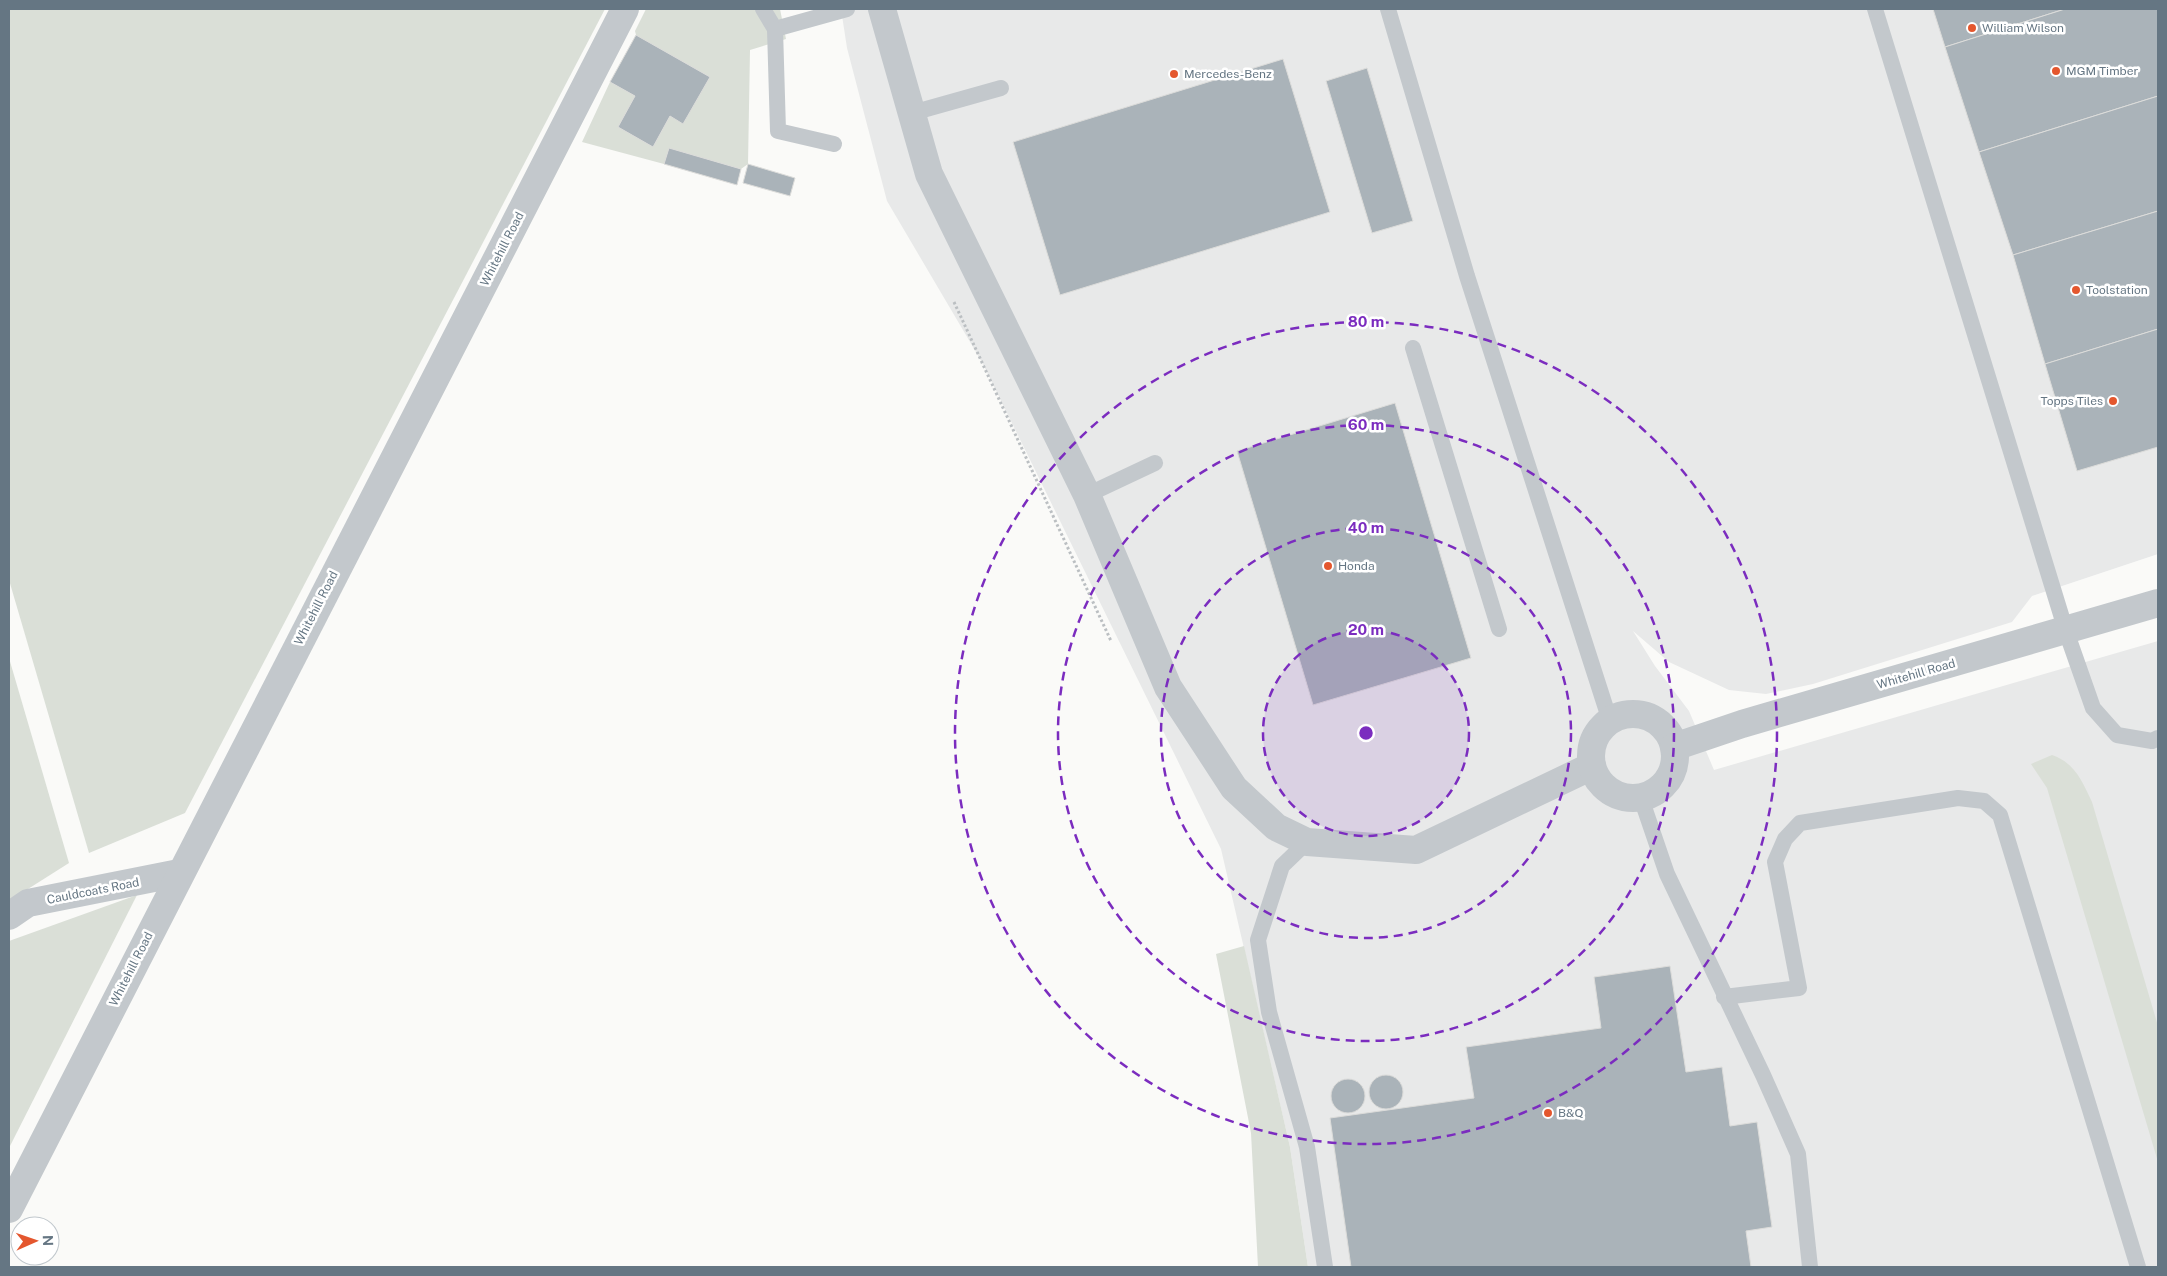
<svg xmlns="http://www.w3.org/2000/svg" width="2167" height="1276" viewBox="0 0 2167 1276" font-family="'Public Sans',sans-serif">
	<rect width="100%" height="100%" fill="#fafaf8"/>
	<path fill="#e8e9e9" d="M 841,9 L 2158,9 L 2158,554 L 2032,596 L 2012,622 L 1813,684 L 1766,694 L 1729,690 L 1669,662 L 1633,631 L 1655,666 L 1689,711 L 1714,770 L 2158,641 L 2158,1267 L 1308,1267 L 1290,1147 L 1221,849 L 983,364 L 887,201 L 847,48 Z"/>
	<g fill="#dadfd7">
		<path d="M 9,9 L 605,9 L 185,813 L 89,853 L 9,580 Z"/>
		<path d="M 646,9 L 780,9 L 786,39 L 750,50 L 748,164 L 741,169 L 669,148 L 664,164 L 582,142 L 610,82 L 635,96 L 618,127 L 653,147 L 670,116 L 683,123 L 710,77 L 636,35 L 635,31 Z"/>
		<path d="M 9,658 L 69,863 L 9,901 Z"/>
		<path d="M 2052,755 C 2075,763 2082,781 2092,802 L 2158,1026 L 2158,1162 L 2047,788 L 2031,764 Z"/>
		<path d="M 137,895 L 9,1148 L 9,941 Z"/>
		<path d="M 1244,946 L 1290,1147 L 1308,1267 L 1258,1267 L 1251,1133 L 1216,954 Z"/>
	</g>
	<g fill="#aab3b9" stroke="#dcdcda">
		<path d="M 1933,9 L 2065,9 L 1945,47 Z"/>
		<path d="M 2065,9 L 2158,9 L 2158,96 L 1979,152 L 1945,47 Z"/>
		<path d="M 636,35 L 710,77 L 683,124 L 670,116 L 653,147 L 618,127 L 635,96 L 610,82 Z"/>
		<path d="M 1283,59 L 1330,212 L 1060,295 L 1013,142 Z"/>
		<path d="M 1367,68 L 1413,221 L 1372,233 L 1326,81 Z"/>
		<path d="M 2158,96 L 2158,211 L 2013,255 L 1979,152 Z"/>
		<path d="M 669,148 L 741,169 L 737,185 L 664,164 Z"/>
		<path d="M 748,164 L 795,178 L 790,196 L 743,183 Z"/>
		<path d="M 2158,211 L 2158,329 L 2045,364 L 2013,255 Z"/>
		<path d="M 2158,329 L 2158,447 L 2077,471 L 2045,364 Z"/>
		<path d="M 1395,403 L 1471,658 L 1313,705 L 1237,451 Z"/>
		<path d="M 1670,966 L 1686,1072 L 1722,1067 L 1730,1126 L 1757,1122 L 1772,1227 L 1746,1231 L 1751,1267 L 1351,1267 L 1330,1118 L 1474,1098 L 1466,1047 L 1601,1028 L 1594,977 Z"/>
		<circle cx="1386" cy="1092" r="17"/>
		<circle cx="1348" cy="1096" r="17"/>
	</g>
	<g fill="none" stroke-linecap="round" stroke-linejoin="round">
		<path stroke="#bbbfc2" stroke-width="3" stroke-dasharray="2.5 2.5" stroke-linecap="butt" d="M 954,302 L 1111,641"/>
		<g stroke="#c3c8cc" stroke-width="16">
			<path d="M 763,9 L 775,29 L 847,9"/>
			<path d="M 1388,9 L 1467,276 L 1610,721"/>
			<path d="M 1875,9 L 2066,631 L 2093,708 L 2117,735 L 2152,741 L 2158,738"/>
			<path d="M 775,29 L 778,131 L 834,144"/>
			<path d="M 912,113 L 1001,88"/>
			<path d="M 1413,348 L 1499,629"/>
			<path d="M 1087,495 L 1155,463"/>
			<path d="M 1641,798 L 1667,874 L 1763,1075 L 1798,1154 L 1810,1267"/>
			<path d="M 1307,842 L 1282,866 L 1258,940 L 1269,1012 L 1307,1147 L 1325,1267"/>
			<path d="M 1724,997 L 1799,988 L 1775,862 L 1785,839 L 1800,823 L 1958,798 L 1984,801 L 2000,815 L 2138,1267"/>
		</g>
		<g stroke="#c3c8cc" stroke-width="28">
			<path d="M 882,9 L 929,174 L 1087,495 L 1168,687 L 1234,788 L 1276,827 L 1307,842 L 1416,850 L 1592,766"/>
			<circle cx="1633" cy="756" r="42"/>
			<path d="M 1674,747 L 1742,724 L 2158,603"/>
			<path d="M 9,916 L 28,903 L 179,873"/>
			<path d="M 9,1209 L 625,9"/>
		</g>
	</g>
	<circle cx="1366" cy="733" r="103" fill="#7b2cbf" fill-opacity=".12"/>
	<g fill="none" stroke="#7b2cbf" stroke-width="2.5" stroke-dasharray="9 6">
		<circle cx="1366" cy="733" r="103"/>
		<circle cx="1366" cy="733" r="205"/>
		<circle cx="1366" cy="733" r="308"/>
		<circle cx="1366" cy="733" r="411"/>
	</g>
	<g fill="#e4572e" stroke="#fff" stroke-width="2">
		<circle cx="1972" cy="28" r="5"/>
		<circle cx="2056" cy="71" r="5"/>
		<circle cx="1174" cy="74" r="5"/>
		<circle cx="2076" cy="290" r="5"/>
		<circle cx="2113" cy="401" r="5"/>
		<circle cx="1328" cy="566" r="5"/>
		<circle cx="1548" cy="1113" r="5"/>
	</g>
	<g text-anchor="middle" stroke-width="5" stroke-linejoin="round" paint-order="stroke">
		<g font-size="12" fill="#657683" stroke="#fff" text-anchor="start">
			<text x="1982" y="32">William Wilson</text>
			<text x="2066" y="75">MGM Timber</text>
			<text x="1184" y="78">Mercedes-Benz</text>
			<text x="2086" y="294">Toolstation</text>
			<text x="2103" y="405" text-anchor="end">Topps Tiles</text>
			<text x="1338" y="570">Honda</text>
			<text x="1558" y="1117">B&amp;Q</text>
		</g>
		<g font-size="12" fill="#657683" stroke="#fff">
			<text transform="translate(502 249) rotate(-63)" y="4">Whitehill Road</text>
			<text transform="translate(316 608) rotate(-63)" y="4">Whitehill Road</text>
			<text transform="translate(1916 674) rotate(-16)" y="4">Whitehill Road</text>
			<text transform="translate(93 891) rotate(-11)" y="4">Cauldcoats Road</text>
			<text transform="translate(131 969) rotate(-63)" y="4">Whitehill Road</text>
		</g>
	</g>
	<circle cx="1366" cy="733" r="8" fill="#7b2cbf" stroke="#fff" stroke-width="2.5"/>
	<g font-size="15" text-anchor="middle" font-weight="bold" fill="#7b2cbf" stroke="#fff" stroke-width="5" stroke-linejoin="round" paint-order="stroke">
		<text x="1366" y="327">80 m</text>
		<text x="1366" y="430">60 m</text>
		<text x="1366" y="533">40 m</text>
		<text x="1366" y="635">20 m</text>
	</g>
	<rect width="2167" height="1276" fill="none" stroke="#657683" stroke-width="20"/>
	<g transform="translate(35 1241) rotate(88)"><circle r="24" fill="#ffffff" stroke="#c1c8cd"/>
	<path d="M0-4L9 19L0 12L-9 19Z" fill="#e4572e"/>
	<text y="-8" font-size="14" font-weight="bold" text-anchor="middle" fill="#657683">N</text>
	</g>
</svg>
